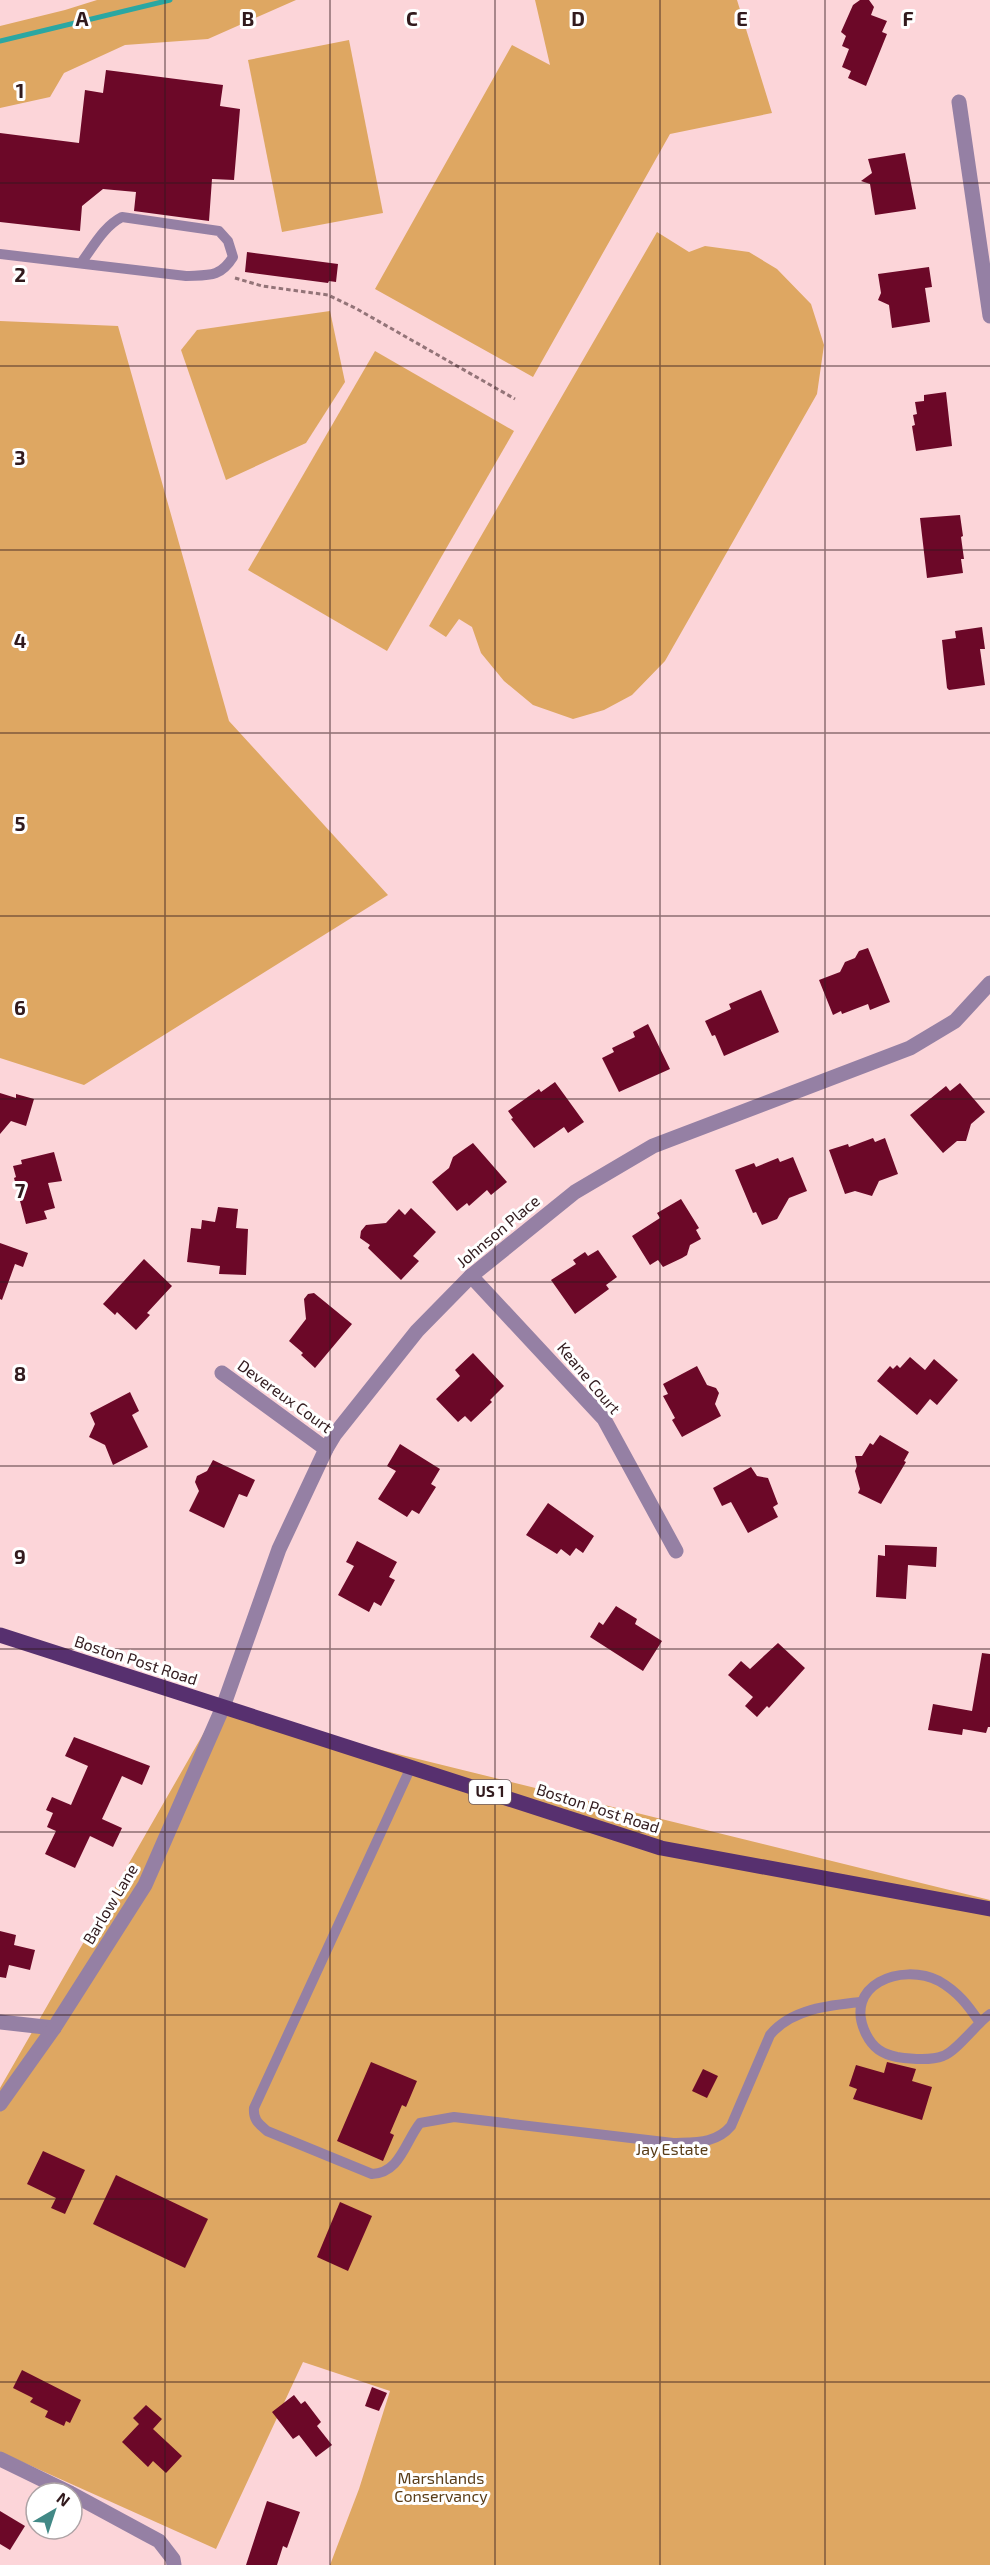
<svg xmlns="http://www.w3.org/2000/svg" width="990" height="2565" viewBox="0 0 990 2565" font-family="'Exo 2',sans-serif">
	<rect width="100%" height="100%" fill="#fcd5d9"/>
	<g fill="#dea762">
		<path d="M 97,0 L 296,0 L 208,39 L 125,45 L 64,73 L 50,97 L 0,108 L 0,26 L 65,10 Z"/>
		<path d="M 535,0 L 737,0 L 772,113 L 670,134 L 533,377 L 375,289 L 512,45 L 550,65 Z"/>
		<path d="M 349,40 L 383,213 L 282,232 L 248,60 Z"/>
		<path d="M 657,232 L 689,252 L 705,246 L 749,252 L 777,269 L 811,304 L 824,345 L 817,394 L 665,661 L 632,695 L 604,710 L 573,719 L 533,705 L 504,681 L 481,653 L 472,627 L 459,619 L 446,637 L 429,626 Z"/>
		<path d="M 330,311 L 345,382 L 306,443 L 226,480 L 181,350 L 197,330 Z"/>
		<path d="M 0,321 L 118,326 L 229,721 L 388,895 L 84,1085 L 0,1058 Z"/>
		<path d="M 375,351 L 514,431 L 387,651 L 248,570 Z"/>
		<path d="M 229,1689 L 223,1707 L 272,1723 L 990,1900 L 990,2565 L 330,2565 L 359,2489 L 390,2391 L 303,2362 L 216,2549 L 0,2452 L 0,2088 Z"/>
	</g>
	<g fill="none" stroke-linecap="round" stroke-linejoin="round">
		<path stroke="#2ba7a2" stroke-width="5" d="M 0,41 L 170,0"/>
	</g>
	<g fill="#6c0828">
		<path d="M 860,0 L 869,0 L 874,7 L 871,15 L 887,21 L 882,32 L 887,34 L 866,86 L 848,78 L 851,71 L 842,67 L 849,49 L 842,46 L 846,36 L 841,32 L 853,5 Z"/>
		<path d="M 106,70 L 223,85 L 220,106 L 240,109 L 234,180 L 212,179 L 209,221 L 134,211 L 136,192 L 103,189 L 82,206 L 80,231 L 0,222 L 0,133 L 79,143 L 85,90 L 103,93 Z"/>
		<path d="M 905,153 L 916,209 L 875,215 L 870,184 L 861,181 L 872,173 L 868,159 Z"/>
		<path d="M 247,252 L 338,264 L 336,282 L 329,281 L 328,283 L 245,272 Z"/>
		<path d="M 929,267 L 932,287 L 925,288 L 930,322 L 892,328 L 889,305 L 878,300 L 881,293 L 878,274 Z"/>
		<path d="M 946,392 L 952,446 L 916,451 L 912,426 L 915,425 L 913,415 L 917,414 L 915,402 L 924,401 L 924,395 Z"/>
		<path d="M 960,515 L 963,536 L 961,537 L 964,559 L 961,559 L 963,573 L 927,578 L 920,518 Z"/>
		<path d="M 982,627 L 985,649 L 980,649 L 985,685 L 949,690 L 947,688 L 942,640 L 956,638 L 955,631 Z"/>
		<path d="M 868,948 L 890,1002 L 870,1010 L 868,1004 L 842,1014 L 841,1011 L 833,1015 L 819,980 L 840,972 L 845,962 L 855,958 L 859,951 Z"/>
		<path d="M 761,990 L 779,1032 L 724,1056 L 715,1035 L 712,1036 L 705,1021 L 731,1009 L 729,1004 Z"/>
		<path d="M 648,1024 L 670,1069 L 619,1092 L 602,1058 L 614,1052 L 612,1048 L 635,1037 L 633,1032 Z"/>
		<path d="M 555,1082 L 584,1122 L 568,1133 L 564,1127 L 534,1148 L 511,1119 L 513,1118 L 508,1111 L 539,1089 L 541,1092 Z"/>
		<path d="M 960,1083 L 985,1112 L 971,1124 L 966,1141 L 957,1141 L 943,1153 L 910,1115 L 946,1086 L 950,1091 Z"/>
		<path d="M 0,1093 L 16,1098 L 16,1094 L 34,1099 L 26,1126 L 11,1121 L 0,1134 Z"/>
		<path d="M 873,1138 L 875,1142 L 885,1138 L 898,1174 L 879,1181 L 872,1196 L 855,1191 L 845,1194 L 829,1150 L 848,1144 L 849,1147 Z"/>
		<path d="M 473,1143 L 507,1182 L 491,1195 L 487,1190 L 469,1206 L 467,1203 L 457,1211 L 432,1182 L 449,1168 L 453,1157 Z"/>
		<path d="M 54,1152 L 62,1181 L 48,1183 L 55,1208 L 44,1211 L 47,1219 L 26,1224 L 14,1178 L 16,1177 L 13,1166 L 22,1164 L 21,1160 Z"/>
		<path d="M 793,1157 L 807,1191 L 789,1198 L 777,1219 L 762,1225 L 756,1212 L 753,1213 L 735,1170 L 754,1163 L 756,1167 L 778,1158 L 780,1162 Z"/>
		<path d="M 681,1199 L 699,1228 L 696,1230 L 701,1239 L 690,1245 L 687,1255 L 682,1258 L 663,1267 L 658,1260 L 650,1265 L 632,1236 L 660,1218 L 657,1213 Z"/>
		<path d="M 218,1207 L 238,1209 L 236,1228 L 248,1229 L 246,1275 L 219,1274 L 220,1266 L 187,1262 L 191,1228 L 201,1229 L 202,1220 L 215,1222 Z"/>
		<path d="M 411,1208 L 436,1232 L 413,1256 L 419,1261 L 401,1280 L 368,1248 L 370,1245 L 360,1238 L 361,1231 L 366,1225 L 386,1223 L 399,1209 L 405,1215 Z"/>
		<path d="M 0,1243 L 28,1253 L 23,1267 L 15,1264 L 2,1300 L 0,1299 Z"/>
		<path d="M 598,1250 L 617,1277 L 606,1285 L 609,1289 L 575,1314 L 551,1280 L 576,1264 L 573,1260 L 585,1252 L 588,1256 Z"/>
		<path d="M 144,1259 L 172,1286 L 147,1313 L 150,1315 L 136,1330 L 117,1312 L 115,1315 L 103,1304 Z"/>
		<path d="M 314,1293 L 352,1324 L 315,1368 L 301,1355 L 303,1353 L 289,1341 L 306,1319 L 304,1299 L 308,1294 Z"/>
		<path d="M 473,1353 L 504,1386 L 490,1400 L 492,1402 L 471,1422 L 465,1416 L 458,1422 L 436,1399 L 460,1376 L 455,1370 Z"/>
		<path d="M 910,1357 L 925,1370 L 934,1359 L 958,1380 L 937,1405 L 930,1399 L 917,1415 L 877,1381 L 890,1366 L 893,1369 L 897,1365 L 900,1368 Z"/>
		<path d="M 697,1366 L 707,1385 L 716,1388 L 719,1393 L 715,1404 L 721,1416 L 682,1437 L 672,1420 L 675,1418 L 663,1396 L 668,1394 L 663,1384 Z"/>
		<path d="M 130,1392 L 139,1411 L 132,1415 L 148,1447 L 113,1465 L 105,1445 L 89,1437 L 95,1424 L 90,1413 Z"/>
		<path d="M 880,1435 L 909,1452 L 904,1461 L 906,1462 L 881,1504 L 858,1493 L 860,1489 L 855,1471 L 857,1466 L 855,1456 L 862,1456 L 870,1443 L 873,1445 Z"/>
		<path d="M 400,1444 L 440,1469 L 431,1484 L 436,1487 L 419,1514 L 412,1510 L 407,1517 L 378,1499 L 396,1471 L 387,1466 Z"/>
		<path d="M 213,1460 L 255,1480 L 247,1497 L 239,1494 L 224,1528 L 189,1511 L 199,1491 L 195,1482 L 197,1476 L 207,1471 Z"/>
		<path d="M 751,1467 L 757,1476 L 768,1478 L 778,1504 L 773,1507 L 778,1517 L 748,1533 L 731,1502 L 722,1506 L 713,1488 Z"/>
		<path d="M 548,1503 L 594,1536 L 583,1553 L 576,1548 L 570,1556 L 561,1549 L 557,1554 L 526,1535 Z"/>
		<path d="M 357,1541 L 397,1562 L 389,1577 L 395,1580 L 381,1606 L 374,1602 L 369,1612 L 338,1595 L 354,1566 L 346,1562 Z"/>
		<path d="M 885,1545 L 937,1547 L 936,1567 L 908,1565 L 906,1599 L 876,1597 L 878,1555 L 885,1556 Z"/>
		<path d="M 616,1606 L 637,1619 L 635,1624 L 662,1641 L 643,1671 L 590,1637 L 599,1622 L 603,1625 Z"/>
		<path d="M 778,1643 L 805,1668 L 769,1708 L 767,1706 L 757,1717 L 745,1706 L 753,1697 L 728,1675 L 741,1661 L 750,1669 Z"/>
		<path d="M 982,1653 L 990,1654 L 990,1727 L 988,1727 L 986,1733 L 963,1729 L 962,1735 L 928,1730 L 933,1704 L 972,1711 Z"/>
		<path d="M 74,1737 L 150,1766 L 142,1785 L 122,1776 L 102,1819 L 122,1828 L 113,1847 L 90,1836 L 75,1868 L 45,1854 L 56,1831 L 47,1827 L 53,1813 L 46,1810 L 52,1797 L 71,1805 L 88,1766 L 65,1756 Z"/>
		<path d="M 0,1931 L 16,1935 L 14,1945 L 35,1950 L 30,1970 L 9,1965 L 6,1978 L 0,1977 Z"/>
		<path d="M 371,2062 L 417,2081 L 406,2107 L 402,2105 L 390,2133 L 394,2135 L 383,2161 L 337,2141 Z"/>
		<path d="M 887,2062 L 916,2069 L 912,2081 L 932,2087 L 922,2120 L 853,2099 L 857,2089 L 849,2086 L 856,2065 L 884,2073 Z"/>
		<path d="M 703,2069 L 718,2076 L 707,2098 L 692,2091 Z"/>
		<path d="M 43,2151 L 85,2170 L 65,2214 L 51,2208 L 56,2198 L 27,2184 Z"/>
		<path d="M 116,2175 L 208,2219 L 185,2268 L 93,2224 Z"/>
		<path d="M 340,2202 L 372,2216 L 348,2271 L 317,2257 Z"/>
		<path d="M 22,2370 L 81,2400 L 70,2423 L 66,2421 L 64,2426 L 45,2417 L 48,2411 L 30,2402 L 33,2398 L 13,2388 Z"/>
		<path d="M 372,2387 L 387,2393 L 379,2411 L 365,2406 Z"/>
		<path d="M 294,2395 L 301,2404 L 305,2401 L 321,2422 L 317,2426 L 332,2445 L 316,2457 L 299,2435 L 293,2439 L 272,2412 Z"/>
		<path d="M 146,2405 L 162,2419 L 153,2429 L 182,2456 L 166,2473 L 153,2461 L 148,2467 L 122,2442 L 139,2424 L 133,2418 Z"/>
		<path d="M 267,2501 L 300,2512 L 287,2548 L 283,2546 L 277,2565 L 246,2565 Z"/>
		<path d="M 0,2511 L 25,2526 L 10,2550 L 0,2544 Z"/>
	</g>
	<g fill="none" stroke-linecap="round" stroke-linejoin="round">
		<path stroke="#937478" stroke-width="3" stroke-dasharray="4.5 3" stroke-linecap="butt" d="M 235,278 L 262,286 L 328,295 L 357,309 L 515,399"/>
		<g stroke="#9580a4" stroke-width="10">
			<path d="M 0,254 L 186,276 C 208,275 220,278 233,257 L 228,241 L 219,231 L 122,217 C 104,226 93,247 81,263"/>
			<path d="M 411,1767 L 254,2108 C 253,2120 259,2124 267,2131 L 372,2174 C 400,2173 405,2142 420,2123 L 454,2117 L 673,2143 C 695,2142 716,2144 731,2126 L 770,2035 C 791,2009 830,2005 861,2002"/>
			<path d="M 980,2023 C 968,2005 958,1992 939,1981 C 901,1962 842,1985 866,2034 C 873,2048 882,2054 897,2057 C 911,2059 930,2061 943,2056 C 956,2052 977,2023 990,2014"/>
		</g>
		<g stroke="#9580a4" stroke-width="15">
			<path d="M 959,102 L 990,316"/>
			<path d="M 471,1276 L 604,1419 L 676,1551"/>
			<path d="M 222,1373 L 326,1449"/>
			<path d="M 0,2022 L 54,2028"/>
			<path d="M 0,2104 L 54,2028 L 145,1885 L 223,1707 L 279,1549 L 326,1449 L 335,1434 L 417,1331 L 471,1276 L 575,1192 L 653,1146 L 910,1048 L 955,1021 L 990,983"/>
			<path d="M 0,2459 L 70,2493"/>
			<path d="M 72,2494 L 159,2541 L 173,2559 L 174,2565"/>
		</g>
		<path stroke="#57306f" stroke-width="15" d="M 0,1635 L 661,1848 L 990,1909"/>
	</g>
	<path fill="none" stroke="#311a1d" stroke-width="1.5" stroke-opacity="0.55" d="M 165,0 L 165,2565M 330,0 L 330,2565M 495,0 L 495,2565M 660,0 L 660,2565M 825,0 L 825,2565M 0,183 L 990,183M 0,366 L 990,366M 0,550 L 990,550M 0,733 L 990,733M 0,916 L 990,916M 0,1099 L 990,1099M 0,1282 L 990,1282M 0,1466 L 990,1466M 0,1649 L 990,1649M 0,1832 L 990,1832M 0,2015 L 990,2015M 0,2199 L 990,2199M 0,2382 L 990,2382"/>
	<g text-anchor="middle" stroke-width="6" stroke-linejoin="round" paint-order="stroke">
		<rect fill="#fff" stroke="#6f5f61" stroke-width="1.5" x="469" y="1780" width="42" height="24" rx="4.5"/>
		<g font-size="15" font-weight="bold" fill="#311a1d">
			<text x="490" y="1797">US 1</text>
		</g>
		<g font-size="16" fill="#311a1d" stroke="#fff">
			<text transform="translate(498 1231) rotate(-40)" y="6">Johnson Place</text>
			<text transform="translate(589 1378) rotate(50)" y="6">Keane Court</text>
			<text transform="translate(285 1396) rotate(36)" y="6">Devereux Court</text>
			<text transform="translate(136 1660) rotate(18)" y="6">Boston Post Road</text>
			<text transform="translate(598 1808) rotate(18)" y="6">Boston Post Road</text>
			<text transform="translate(110 1904) rotate(-59)" y="6">Barlow Lane</text>
		</g>
		<g font-size="16" fill="#593d19" stroke="#fff">
			<text x="672" y="2155">Jay Estate</text>
			<text x="441" y="2484">Marshlands<tspan x="441" dy="18">Conservancy</tspan></text>
		</g>
	</g>
	<g font-size="20" text-anchor="middle" font-weight="bold" fill="#311a1d" stroke="#fff" stroke-width="6" stroke-linejoin="round" paint-order="stroke">
		<text x="82" y="26">A</text>
		<text x="248" y="26">B</text>
		<text x="412" y="26">C</text>
		<text x="578" y="26">D</text>
		<text x="742" y="26">E</text>
		<text x="908" y="26">F</text>
		<text x="20" y="98">1</text>
		<text x="20" y="282">2</text>
		<text x="20" y="465">3</text>
		<text x="20" y="648">4</text>
		<text x="20" y="831">5</text>
		<text x="20" y="1015">6</text>
		<text x="20" y="1198">7</text>
		<text x="20" y="1381">8</text>
		<text x="20" y="1564">9</text>
	</g>
	<g transform="translate(54 2511) rotate(39)"><circle r="28" fill="#ffffff" stroke="#ada3a5" stroke-width="1.5"/>
	<path d="M0-4.5L10 22L0 15L-10 22Z" fill="#428986"/>
	<text y="-9" font-size="16" font-weight="bold" text-anchor="middle" fill="#311a1d">N</text>
	</g>
</svg>
